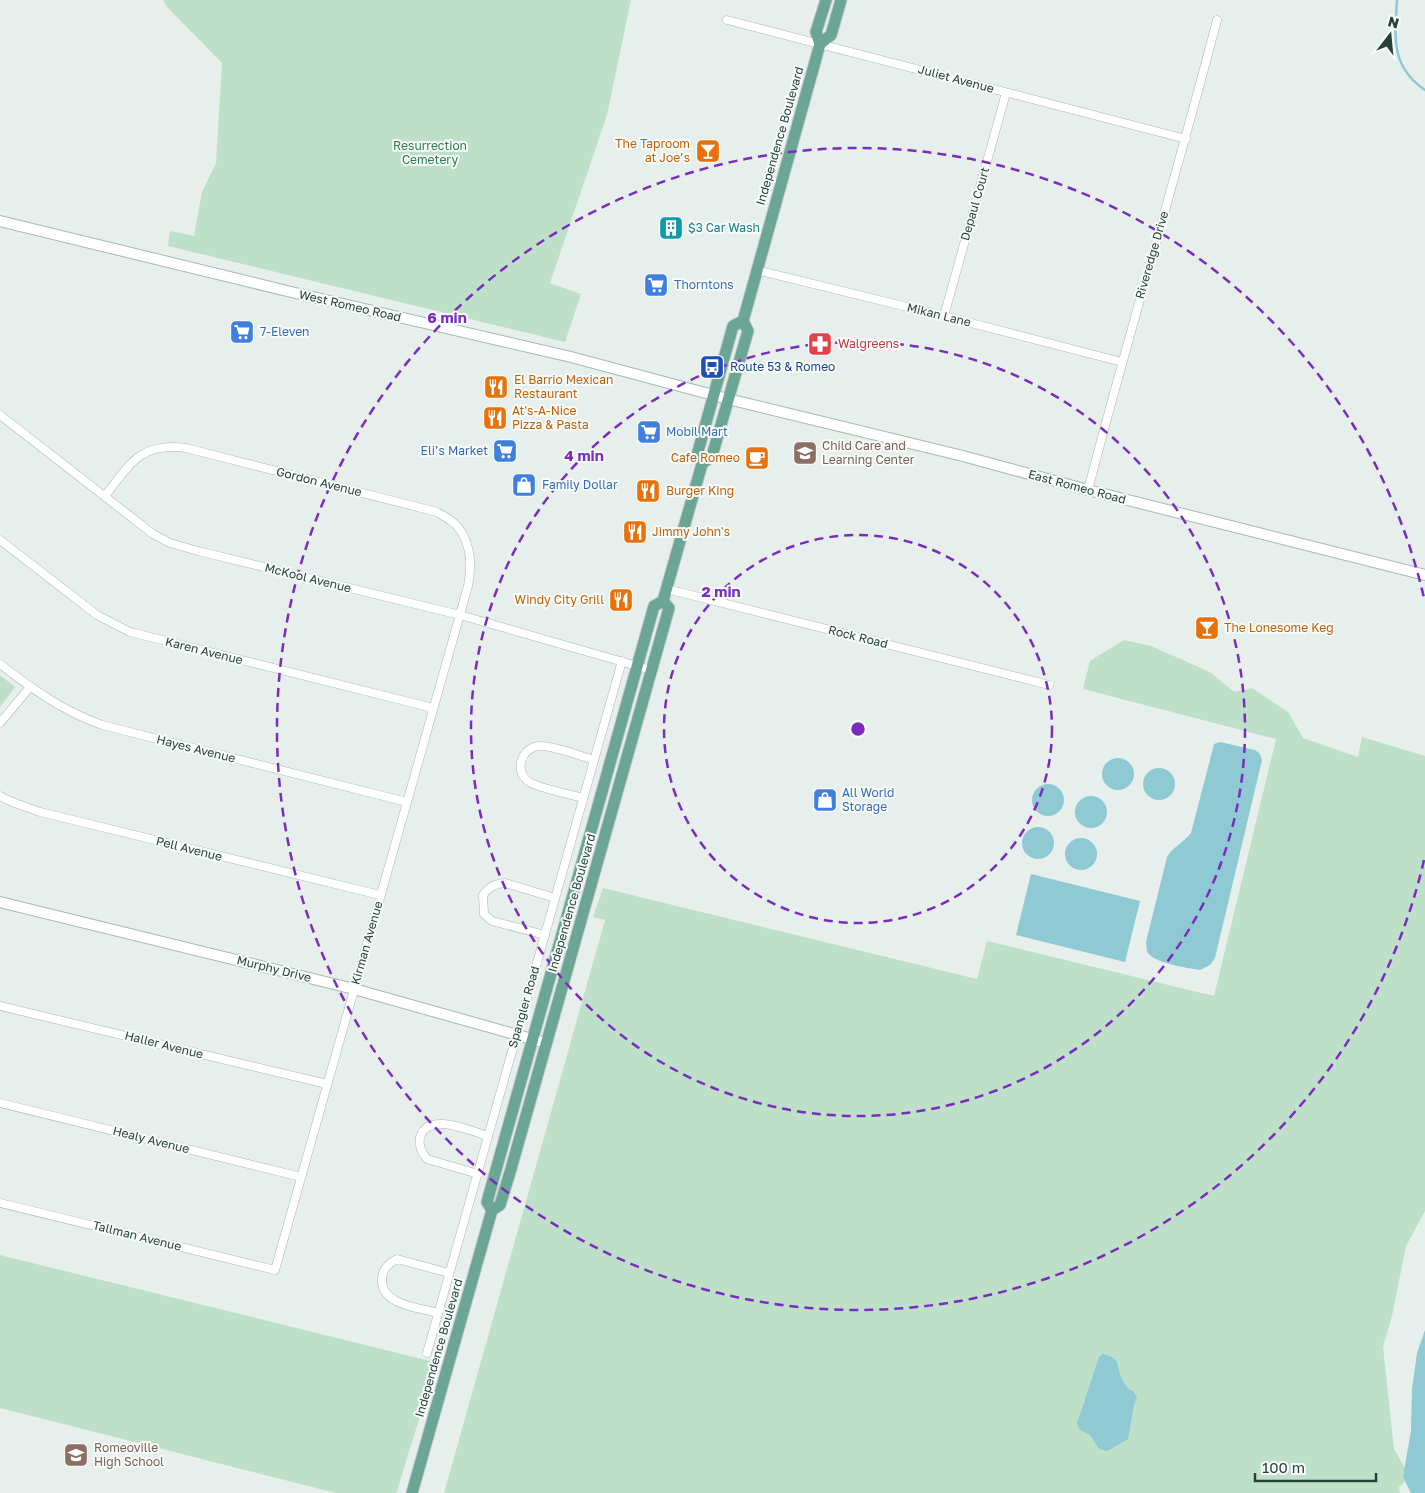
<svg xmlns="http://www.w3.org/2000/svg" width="1425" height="1493" viewBox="0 0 1425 1493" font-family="'Golos Text',sans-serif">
	<rect width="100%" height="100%" fill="#e6efeb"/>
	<g fill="#bfe0c8">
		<path d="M 163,0 L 631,0 L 607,115 L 550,283 L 581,294 L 565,342 L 168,246 L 170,231 L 194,236 L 202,192 L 216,163 L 222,63 L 166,6 Z"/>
		<path d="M 1124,640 L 1151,646 L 1210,672 L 1234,692 L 1252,688 L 1288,712 L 1303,738 L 1358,757 L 1362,737 L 1425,756 L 1425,1211 L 1406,1246 L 1392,1316 L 1383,1347 L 1394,1449 L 1405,1468 L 1403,1477 L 1405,1482 L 1399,1487 L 1400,1493 L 444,1493 L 605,920 L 593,917 L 603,888 L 977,979 L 987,941 L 1214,996 L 1276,739 L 1083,689 L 1090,661 Z"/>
		<path d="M 0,675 L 15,687 L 0,707 Z"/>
		<path d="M 0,1255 L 430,1361 L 436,1364 L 397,1491 L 396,1493 L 336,1493 L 0,1408 Z"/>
	</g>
	<g fill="#8ec9d4">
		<path d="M 1220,742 L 1255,750 L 1260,754 L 1262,760 L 1215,958 L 1210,965 L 1200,970 C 1188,968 1151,963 1147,951 C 1146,948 1147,945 1146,942 L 1167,857 C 1174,846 1183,843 1191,833 L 1212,752 L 1214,744 Z"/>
		<circle cx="1118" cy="774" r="16"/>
		<circle cx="1159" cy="784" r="16"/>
		<circle cx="1048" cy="800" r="16"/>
		<circle cx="1091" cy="812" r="16"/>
		<circle cx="1038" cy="843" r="16"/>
		<circle cx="1081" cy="854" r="16"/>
		<path d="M 1031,874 L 1140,901 L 1125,962 L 1016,935 Z"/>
		<path d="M 1425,1330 L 1425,1493 L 1411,1493 L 1403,1477 L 1411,1431 L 1412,1389 L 1417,1353 Z"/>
		<path d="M 1103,1354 C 1118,1358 1117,1361 1120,1374 C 1121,1379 1125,1384 1128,1389 L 1133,1391 L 1137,1397 L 1134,1405 L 1128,1439 L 1107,1451 L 1099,1449 L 1090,1435 L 1080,1430 L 1077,1424 L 1099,1357 Z"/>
	</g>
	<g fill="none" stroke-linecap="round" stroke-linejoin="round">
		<path stroke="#8ec9d4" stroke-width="2.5" d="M 1397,0 C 1395,37 1390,66 1425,90"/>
		<defs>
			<g id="street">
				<path d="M 727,20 L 1186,139"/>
				<path d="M 756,270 L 944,316 L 1122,362"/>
				<path d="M 944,316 L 1006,93"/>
				<path d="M 0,415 L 153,534 L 170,543 L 198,551 L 460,615 L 651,670"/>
				<path d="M 1088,490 C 1129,333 1176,177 1217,20"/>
				<path d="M 0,540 L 97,615 L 130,632 L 433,708"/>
				<path d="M 667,589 L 1049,685"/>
				<path d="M 0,664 C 32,689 63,711 102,725 L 407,802"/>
				<path d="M 0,723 L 30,687"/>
				<path d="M 0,796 L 12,802 L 40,812 L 380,895"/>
				<path d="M 583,798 C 569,794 543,789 531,783 C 512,773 521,746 541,746 C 555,746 580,756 594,760"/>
				<path d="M 545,935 L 492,921 L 484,914 L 483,895 C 489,887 494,884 505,883 L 555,898"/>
				<path d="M 0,1006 L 327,1084"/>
				<path d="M 0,1103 L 301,1177"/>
				<path d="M 478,1174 L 427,1159 C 422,1153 418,1146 420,1137 C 428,1111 470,1131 488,1136"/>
				<path d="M 0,1203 L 275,1270 L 468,586 C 472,566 471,543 457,526 C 452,520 443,516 437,512 L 186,448 C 140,442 130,464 105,496"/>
				<path d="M 438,1313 C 420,1308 381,1305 382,1280 C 382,1269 388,1264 397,1259 L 449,1273"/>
				<path d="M 427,1353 L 622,661"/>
			</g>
			<g id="secondary">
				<path d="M 0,221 L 287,291 L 571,357 L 728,399 L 963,456 L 1088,490 L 1425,575"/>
				<path d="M 0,902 L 354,989 L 546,1043"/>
			</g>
			<g id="primary">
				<path d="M 820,44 L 831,35 L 841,0"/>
				<path d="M 702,464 L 697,455 L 733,326 L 743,321"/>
				<path d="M 492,1210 L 487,1202 L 654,606 L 663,601 L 702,464 L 712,456 L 748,331 L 743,321 L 820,44 L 816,32 L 826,0"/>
				<path d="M 412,1493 L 492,1210 L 500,1205 L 511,1169 L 669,608 L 663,601"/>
			</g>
		</defs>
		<use href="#street" stroke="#a8b8b2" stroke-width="9"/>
		<use href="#secondary" stroke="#a4bbb3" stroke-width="12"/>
		<use href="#primary" stroke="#c2cac8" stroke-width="13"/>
		<use href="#street" stroke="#fff" stroke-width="8"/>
		<use href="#secondary" stroke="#fff" stroke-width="10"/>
		<use href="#primary" stroke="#6aa596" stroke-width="11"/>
	</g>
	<g fill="none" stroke="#7b2cbf" stroke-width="2.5" stroke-dasharray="9 6">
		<circle cx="858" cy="729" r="194"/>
		<circle cx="858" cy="729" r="387"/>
		<path d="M1424 860A581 581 0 1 1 1424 598"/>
	</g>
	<defs>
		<symbol id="bar-square" viewBox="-11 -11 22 22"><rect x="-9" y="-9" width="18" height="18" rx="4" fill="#e8710a" stroke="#f7fbf9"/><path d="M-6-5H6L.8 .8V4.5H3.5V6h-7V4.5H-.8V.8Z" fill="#fff"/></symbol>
		<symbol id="building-square" viewBox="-11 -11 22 22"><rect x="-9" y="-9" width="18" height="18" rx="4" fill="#0f9aa8" stroke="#f7fbf9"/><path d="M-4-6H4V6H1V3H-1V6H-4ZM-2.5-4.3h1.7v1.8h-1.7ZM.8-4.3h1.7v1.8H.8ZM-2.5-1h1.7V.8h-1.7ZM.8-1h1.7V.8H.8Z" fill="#fff"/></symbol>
		<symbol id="supermarket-square" viewBox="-11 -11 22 22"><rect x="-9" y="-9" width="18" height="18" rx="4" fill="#3f7fe0" stroke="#f7fbf9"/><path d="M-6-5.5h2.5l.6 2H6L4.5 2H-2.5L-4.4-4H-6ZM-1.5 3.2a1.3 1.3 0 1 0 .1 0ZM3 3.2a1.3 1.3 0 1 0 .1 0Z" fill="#fff"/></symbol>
		<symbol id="pharmacy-square" viewBox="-11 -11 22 22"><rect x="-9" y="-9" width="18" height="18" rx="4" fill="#e0444e" stroke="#f7fbf9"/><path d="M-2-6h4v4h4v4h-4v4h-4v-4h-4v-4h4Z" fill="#fff"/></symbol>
		<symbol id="bus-square" viewBox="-11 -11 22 22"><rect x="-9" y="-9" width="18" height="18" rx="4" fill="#1a4fb4" stroke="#f7fbf9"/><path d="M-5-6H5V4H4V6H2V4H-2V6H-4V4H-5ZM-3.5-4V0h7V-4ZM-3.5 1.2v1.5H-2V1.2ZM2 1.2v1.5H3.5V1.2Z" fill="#fff"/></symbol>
		<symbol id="restaurant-square" viewBox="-11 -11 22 22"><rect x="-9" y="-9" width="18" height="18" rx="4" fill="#e8710a" stroke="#f7fbf9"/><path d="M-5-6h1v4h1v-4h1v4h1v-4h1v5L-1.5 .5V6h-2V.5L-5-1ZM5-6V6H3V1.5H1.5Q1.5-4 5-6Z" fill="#fff"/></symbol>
		<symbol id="school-square" viewBox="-11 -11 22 22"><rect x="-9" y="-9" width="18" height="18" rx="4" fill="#8d6e63" stroke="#f7fbf9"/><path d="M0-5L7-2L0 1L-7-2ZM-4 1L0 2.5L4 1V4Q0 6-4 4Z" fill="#fff"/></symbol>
		<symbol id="cafe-square" viewBox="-11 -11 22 22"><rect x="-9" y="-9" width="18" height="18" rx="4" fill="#e8710a" stroke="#f7fbf9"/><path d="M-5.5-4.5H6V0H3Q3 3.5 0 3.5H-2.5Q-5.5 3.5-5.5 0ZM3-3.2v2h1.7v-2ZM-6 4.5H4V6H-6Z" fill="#fff"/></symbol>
		<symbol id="shop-square" viewBox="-11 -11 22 22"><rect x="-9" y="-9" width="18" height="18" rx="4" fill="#3f7fe0" stroke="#f7fbf9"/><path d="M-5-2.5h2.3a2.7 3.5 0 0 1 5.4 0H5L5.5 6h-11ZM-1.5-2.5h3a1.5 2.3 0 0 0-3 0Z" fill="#fff"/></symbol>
	</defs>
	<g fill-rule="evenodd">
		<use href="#bar-square" x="694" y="137" width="28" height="28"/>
		<use href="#building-square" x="657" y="214" width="28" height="28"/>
		<use href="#supermarket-square" x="642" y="271" width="28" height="28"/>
		<use href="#supermarket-square" x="228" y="318" width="28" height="28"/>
		<use href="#pharmacy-square" x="806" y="330" width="28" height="28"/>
		<use href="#bus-square" x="698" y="353" width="28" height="28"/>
		<use href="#restaurant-square" x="482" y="373" width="28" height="28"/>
		<use href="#restaurant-square" x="481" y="404" width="28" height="28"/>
		<use href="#supermarket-square" x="635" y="418" width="28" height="28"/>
		<use href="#supermarket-square" x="491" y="437" width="28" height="28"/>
		<use href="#school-square" x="791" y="439" width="28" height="28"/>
		<use href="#cafe-square" x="743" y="444" width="28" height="28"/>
		<use href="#shop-square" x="510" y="471" width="28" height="28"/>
		<use href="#restaurant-square" x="634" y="477" width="28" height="28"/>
		<use href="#restaurant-square" x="621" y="518" width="28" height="28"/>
		<use href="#restaurant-square" x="607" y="586" width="28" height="28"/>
		<use href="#bar-square" x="1193" y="614" width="28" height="28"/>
		<use href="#shop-square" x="811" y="786" width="28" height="28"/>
		<use href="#school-square" x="62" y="1441" width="28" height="28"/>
	</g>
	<g text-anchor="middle" stroke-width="4" stroke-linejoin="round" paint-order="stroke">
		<g font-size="12" fill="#24423a" stroke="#f7fbf9">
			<text transform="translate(956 79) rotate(15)" y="4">Juliet Avenue</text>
			<text transform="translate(780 136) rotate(-74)" y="4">Independence Boulevard</text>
			<text transform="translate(975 204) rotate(-74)" y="4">Depaul Court</text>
			<text transform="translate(1152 255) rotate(-74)" y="4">Riveredge Drive</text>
			<text transform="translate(350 306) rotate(13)" y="4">West Romeo Road</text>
			<text transform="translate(939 315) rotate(14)" y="4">Mikan Lane</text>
			<text transform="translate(319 482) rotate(14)" y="4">Gordon Avenue</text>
			<text transform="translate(1077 487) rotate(15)" y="4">East Romeo Road</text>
			<text transform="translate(308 578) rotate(14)" y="4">McKool Avenue</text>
			<text transform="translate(858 637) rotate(14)" y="4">Rock Road</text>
			<text transform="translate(204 651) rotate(14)" y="4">Karen Avenue</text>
			<text transform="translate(196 749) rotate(14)" y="4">Hayes Avenue</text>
			<text transform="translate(189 849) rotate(14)" y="4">Pell Avenue</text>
			<text transform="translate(572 903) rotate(-74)" y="4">Independence Boulevard</text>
			<text transform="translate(367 943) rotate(-74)" y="4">Kirman Avenue</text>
			<text transform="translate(274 969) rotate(14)" y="4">Murphy Drive</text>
			<text transform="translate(524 1007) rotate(-74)" y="4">Spangler Road</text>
			<text transform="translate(164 1045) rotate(14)" y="4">Haller Avenue</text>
			<text transform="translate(151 1140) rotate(14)" y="4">Healy Avenue</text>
			<text transform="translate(137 1236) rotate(14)" y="4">Tallman Avenue</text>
			<text transform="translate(439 1348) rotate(-74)" y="4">Independence Boulevard</text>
		</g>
		<g font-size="12" fill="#c56008" stroke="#f7fbf9" text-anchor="start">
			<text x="690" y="148" text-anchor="end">The Taproom<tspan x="690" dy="14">at Joe’s</tspan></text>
			<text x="514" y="384">El Barrio Mexican<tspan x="514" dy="14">Restaurant</tspan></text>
			<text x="512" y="415">At's-A-Nice<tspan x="512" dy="14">Pizza &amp; Pasta</tspan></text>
			<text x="740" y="462" text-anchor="end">Cafe Romeo</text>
			<text x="666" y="495">Burger King</text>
			<text x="652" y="536">Jimmy John's</text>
			<text x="604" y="604" text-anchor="end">Windy City Grill</text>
			<text x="1224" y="632">The Lonesome Keg</text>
		</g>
		<g font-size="12" fill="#2d7a4b" stroke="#f7fbf9">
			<text x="430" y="150">Resurrection<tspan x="430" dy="14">Cemetery</tspan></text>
		</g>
		<g font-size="12" fill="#0d838f" stroke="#f7fbf9" text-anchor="start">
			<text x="688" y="232">$3 Car Wash</text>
		</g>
		<g font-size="12" fill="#366cbe" stroke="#f7fbf9" text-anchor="start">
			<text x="674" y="289">Thorntons</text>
			<text x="260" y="336">7-Eleven</text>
			<text x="666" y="436">Mobil Mart</text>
			<text x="488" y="455" text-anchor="end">Eli’s Market</text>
			<text x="542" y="489">Family Dollar</text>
			<text x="842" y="797">All World<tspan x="842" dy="14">Storage</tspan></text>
		</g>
		<g font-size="12" fill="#be3a42" stroke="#f7fbf9" text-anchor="start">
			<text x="838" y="348">Walgreens</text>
		</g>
		<g font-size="12" fill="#164399" stroke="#f7fbf9" text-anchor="start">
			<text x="730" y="371">Route 53 &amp; Romeo</text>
		</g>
		<g font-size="12" fill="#785e54" stroke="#f7fbf9" text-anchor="start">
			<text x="822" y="450">Child Care and<tspan x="822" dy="14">Learning Center</tspan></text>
			<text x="94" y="1452">Romeoville<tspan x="94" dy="14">High School</tspan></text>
		</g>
	</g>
	<circle cx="858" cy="729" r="8" fill="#7b2cbf" stroke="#f7fbf9" stroke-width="2.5"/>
	<g font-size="15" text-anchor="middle" font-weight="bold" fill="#7b2cbf" stroke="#f7fbf9" stroke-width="4" stroke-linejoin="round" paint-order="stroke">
		<text x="447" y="323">6 min</text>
		<text x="584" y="461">4 min</text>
		<text x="721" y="597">2 min</text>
	</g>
	<g transform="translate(1390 35) rotate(16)" stroke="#f7fbf9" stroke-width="4" paint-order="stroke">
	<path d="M0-4L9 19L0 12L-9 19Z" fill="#24423a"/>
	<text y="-8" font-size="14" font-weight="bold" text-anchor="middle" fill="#24423a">N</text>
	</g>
	<path d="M1255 1473v8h121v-8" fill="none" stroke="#24423a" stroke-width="2.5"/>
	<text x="1262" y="1473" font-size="15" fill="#24423a" stroke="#f7fbf9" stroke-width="4" paint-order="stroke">100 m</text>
</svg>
